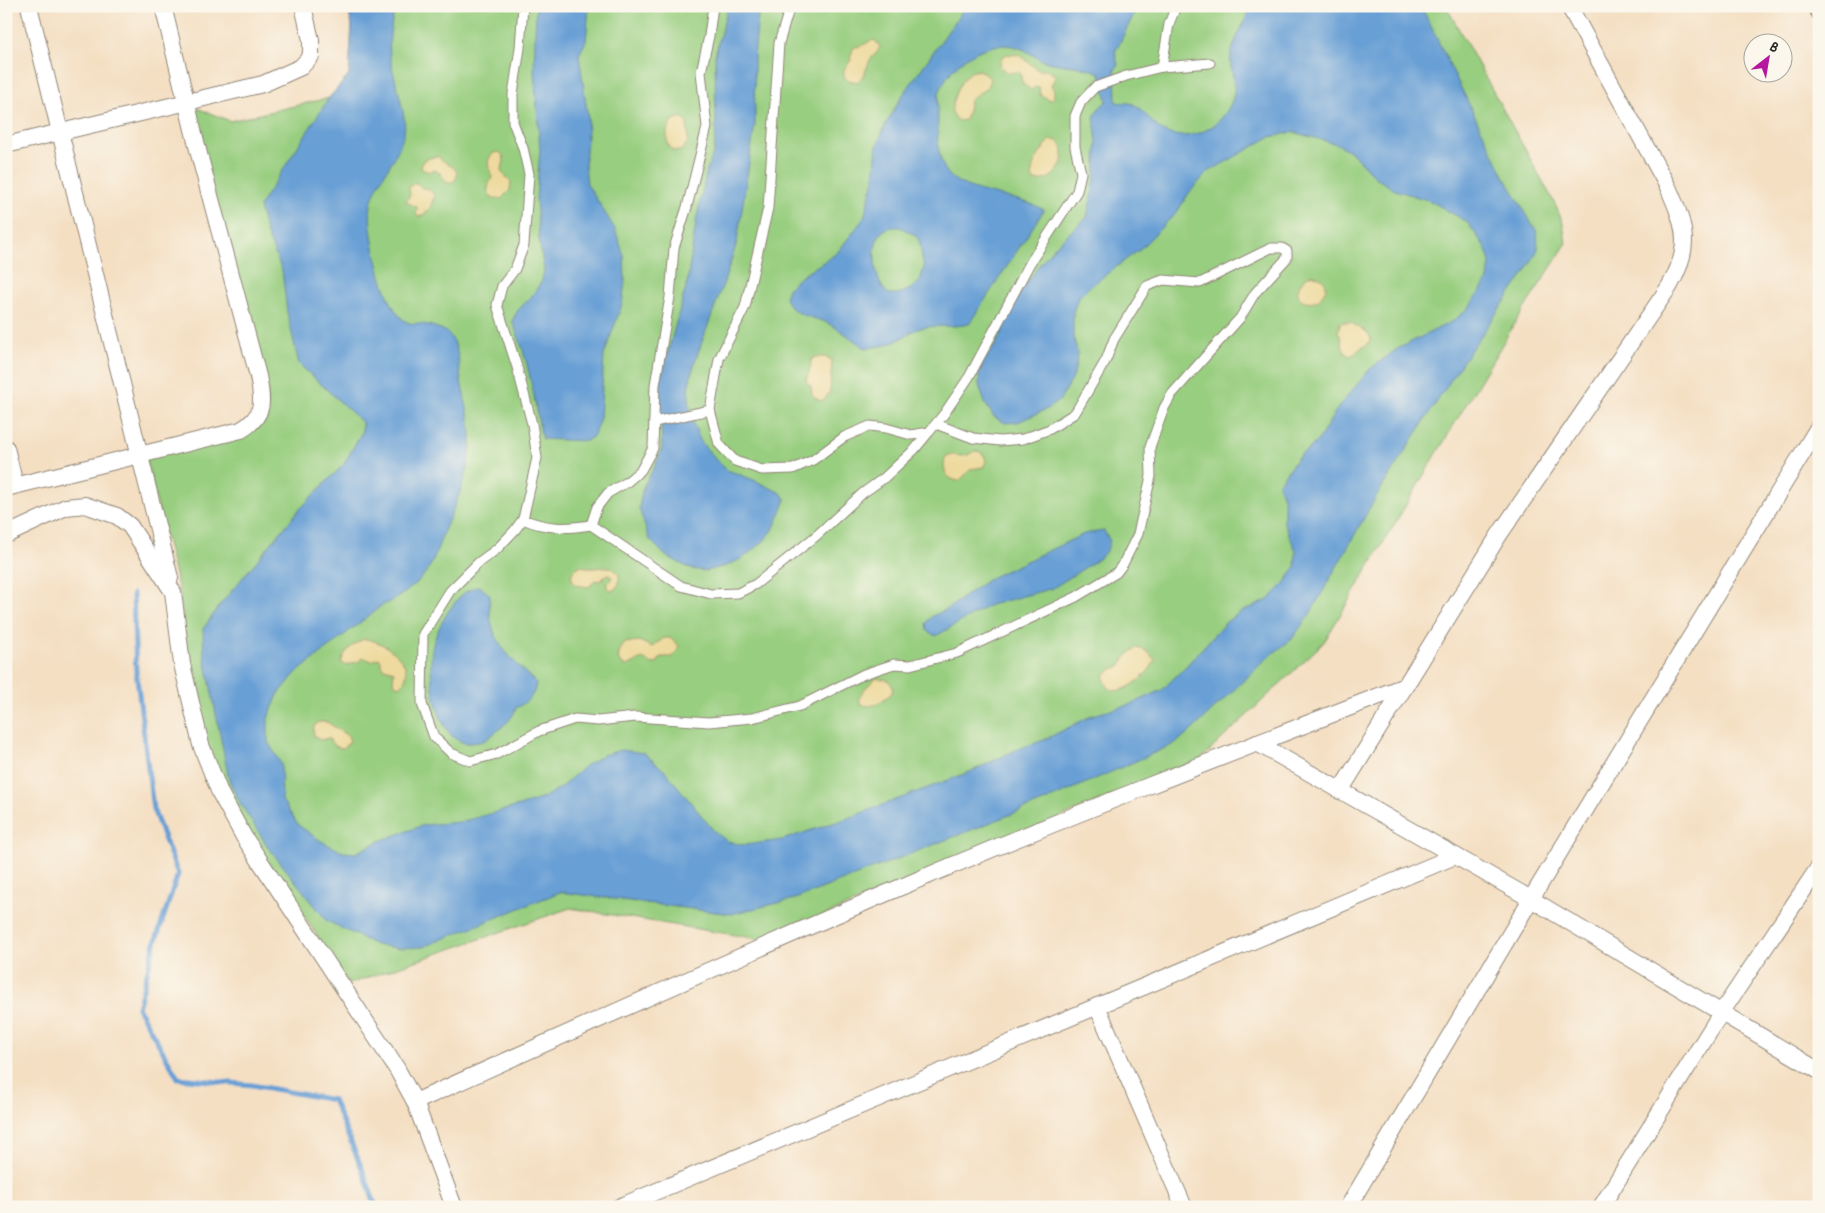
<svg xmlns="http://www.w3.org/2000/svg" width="1825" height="1213" viewBox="0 0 1825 1213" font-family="'Patrick Hand',sans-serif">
	<rect width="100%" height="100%" fill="#fbf7ec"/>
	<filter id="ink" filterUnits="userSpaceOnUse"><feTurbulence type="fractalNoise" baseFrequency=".02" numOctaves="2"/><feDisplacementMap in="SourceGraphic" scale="10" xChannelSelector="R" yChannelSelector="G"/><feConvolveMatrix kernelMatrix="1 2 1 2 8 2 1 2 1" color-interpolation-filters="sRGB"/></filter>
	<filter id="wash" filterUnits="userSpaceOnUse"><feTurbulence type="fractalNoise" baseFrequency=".0096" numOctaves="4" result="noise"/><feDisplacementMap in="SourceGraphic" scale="20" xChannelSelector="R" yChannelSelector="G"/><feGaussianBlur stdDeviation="1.12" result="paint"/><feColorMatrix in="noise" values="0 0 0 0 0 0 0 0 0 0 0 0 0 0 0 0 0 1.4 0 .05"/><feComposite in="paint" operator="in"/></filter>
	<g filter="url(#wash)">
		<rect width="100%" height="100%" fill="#f4dfc3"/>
		<path fill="#98ce7f" stroke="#627c55" d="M 347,6 L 1446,6 L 1554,202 L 1563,223 L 1566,244 L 1513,326 L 1324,642 L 1201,759 L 765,940 L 570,908 L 349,984 L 251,836 L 231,802 L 207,745 L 188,661 L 179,591 L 146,459 L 262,419 L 194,107 L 230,121 L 329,98 L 349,75 L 352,25 Z"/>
		<g fill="#eeda9e" stroke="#8c8264">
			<path d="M 875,40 L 880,47 C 878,53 873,55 870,60 C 866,69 865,76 857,82 L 848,80 L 844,77 L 844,69 L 851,60 L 850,57 L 854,47 C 863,47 867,41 875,40 Z"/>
			<path d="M 1007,54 L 1019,55 L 1038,70 L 1047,70 L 1055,75 L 1055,78 L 1051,85 L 1054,90 L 1054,97 L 1051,100 L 1040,95 L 1039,87 L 1037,86 L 1031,90 L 1022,83 L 1021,74 L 1018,72 C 1009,73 1006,74 1000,66 L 1001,58 Z"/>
			<path d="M 979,70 L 990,78 C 987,95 976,90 970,101 C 968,107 968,114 965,120 L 958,121 C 957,119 954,118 953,115 C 948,105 961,77 971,72 C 972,71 977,71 979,70 Z"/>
			<path d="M 681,117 L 687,122 L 688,142 L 681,151 L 673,151 L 667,143 L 667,131 L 673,120 Z"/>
			<path d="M 1050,140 C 1072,137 1066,183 1034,181 C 1026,168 1042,151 1050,140 Z"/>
			<path d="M 499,152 L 503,155 L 504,161 L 501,172 L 511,182 L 510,190 L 501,199 C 486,198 485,190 492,178 C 490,167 484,163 493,153 Z"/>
			<path d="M 437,156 C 442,161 452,166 455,169 C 460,176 455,183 447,183 L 441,174 L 435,170 C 430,172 425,172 421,168 L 423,160 Z"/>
			<path d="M 414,183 L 417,183 L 422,188 L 428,189 L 434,194 C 433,204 429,213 419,217 L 416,215 L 417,207 L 406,202 L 410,195 L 409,187 Z"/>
			<path d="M 1312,274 C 1320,277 1327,279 1326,289 L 1319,300 C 1292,308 1292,283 1312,274 Z"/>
			<path d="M 1345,322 L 1351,322 C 1358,330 1365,327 1371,338 L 1367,345 C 1358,348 1358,353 1350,356 C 1339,350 1344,341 1338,332 L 1340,323 Z"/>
			<path d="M 815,357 L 826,357 L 832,360 L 830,391 L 825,399 L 820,401 L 812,395 L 811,386 L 806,381 C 808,372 811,370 811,360 Z"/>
			<path d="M 975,451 C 982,452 985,454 986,462 L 983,467 L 971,469 L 959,481 C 944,479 942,468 946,456 C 959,452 960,461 975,451 Z"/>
			<path d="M 580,566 C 584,566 589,568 593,568 C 604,568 610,563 619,574 L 619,584 L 614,590 L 609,590 L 606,584 L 611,580 L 612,577 L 608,575 L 604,576 L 601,581 L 595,580 L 589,587 L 575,585 C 569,576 571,570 580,566 Z"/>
			<path d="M 664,638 L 670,638 L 679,646 L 676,653 L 671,657 L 661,657 L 657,663 L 653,664 L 642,659 L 627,666 L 622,664 L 618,659 L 620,650 L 625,643 L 639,641 L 652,647 Z"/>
			<path d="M 364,639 C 383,640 420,664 401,686 L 396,685 L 393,681 L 394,671 L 384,668 L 381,665 L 381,660 L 379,658 L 372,661 L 362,657 L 360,661 L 347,665 L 341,663 C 344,651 353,644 364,639 Z"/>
			<path d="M 1137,648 L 1147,651 L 1155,660 C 1148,678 1108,709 1104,676 L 1112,669 L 1120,666 L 1127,655 Z"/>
			<path d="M 876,678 L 888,680 L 893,687 L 892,693 C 883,700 872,710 861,704 L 859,699 C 862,690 869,685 876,678 Z"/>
			<path d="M 318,722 L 327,722 L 348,736 L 350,740 L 348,744 L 343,748 C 335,747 332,745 329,738 L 320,740 L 314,736 L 313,728 Z"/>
		</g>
		<g fill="#679fd5" stroke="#496580" fill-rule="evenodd">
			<path d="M 347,6 L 395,6 C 392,22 388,38 390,55 C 392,75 408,116 404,133 C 399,156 381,175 373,197 C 368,209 371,230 373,242 C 377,262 388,315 409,323 C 413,324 417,323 421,324 C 430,325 446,329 451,337 C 459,348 459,368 461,381 C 465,402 472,423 471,444 C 469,477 453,509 441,538 C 438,547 435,558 430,566 C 420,584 399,598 381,606 L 295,674 L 278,695 L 268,718 L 268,742 L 281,764 L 282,800 L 298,825 L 321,841 L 343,852 L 356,853 L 382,840 L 424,825 L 460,822 L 519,806 L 541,799 L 560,788 L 585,766 L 603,755 L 621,750 L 644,753 L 665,771 L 714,831 L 728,842 L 745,845 L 782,840 L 851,817 L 972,771 L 1018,749 L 1044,740 L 1093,715 L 1132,704 L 1162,690 L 1187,665 L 1226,622 L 1241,612 L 1268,600 L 1283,585 L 1295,568 L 1296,551 L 1284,523 L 1284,500 L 1278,484 L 1298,457 L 1309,449 L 1319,439 L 1339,406 L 1370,369 L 1397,349 L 1455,320 L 1469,307 L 1488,280 L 1490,262 L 1485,247 L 1467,222 L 1431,201 L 1395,190 L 1376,178 L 1351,152 L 1337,144 L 1293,132 L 1270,137 L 1208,172 L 1189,193 L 1177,212 L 1140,249 L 1088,288 L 1078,298 L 1073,312 L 1073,336 L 1078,355 L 1073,378 L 1060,400 L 1047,409 L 1018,422 L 1005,423 L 994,417 L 985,403 L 979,385 L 979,368 L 996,344 L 1021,291 L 1040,264 L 1054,247 L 1087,217 L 1095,178 L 1097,144 L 1094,117 L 1099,108 L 1107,101 L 1100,73 C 1081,64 1067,67 1048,62 C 1037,60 1028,50 1017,47 C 986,38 949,63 939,93 C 937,101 938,112 938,120 C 937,137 937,161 949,175 C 966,194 1019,195 1044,210 L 969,324 C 952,328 934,324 917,329 C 910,332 903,338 896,341 C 887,346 875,347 865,348 C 854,341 844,332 833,326 C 818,316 791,318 785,297 L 789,287 L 799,278 L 837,253 L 864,218 L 874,179 L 877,146 L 885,126 L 900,99 L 966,6 L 1138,6 L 1115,52 L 1118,66 L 1115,69 L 1116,102 C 1122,103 1130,102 1135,105 C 1148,114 1157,133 1174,135 C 1201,140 1228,121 1234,94 C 1236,82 1229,68 1231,56 C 1232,44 1246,19 1251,6 L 1421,6 L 1504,176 L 1537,232 L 1538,249 L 1525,273 L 1463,361 L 1377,495 L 1310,614 L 1292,639 L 1266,659 L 1187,735 L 1172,745 L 1043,802 L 795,899 L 731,914 L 560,892 L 423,947 L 397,948 L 376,945 L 327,921 L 268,847 L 240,803 L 229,780 L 204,653 L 203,629 L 220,605 L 299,510 L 344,464 L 362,432 L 362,422 L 299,364 L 287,312 L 282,270 L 267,235 L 259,207 L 329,98 L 349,75 L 352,25 ZM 900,227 L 915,235 L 919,240 L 924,267 L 920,281 L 913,288 L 899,294 L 889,294 C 886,292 883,289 881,285 C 874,271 869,235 888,228 C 891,227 896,227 900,227 Z"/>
			<path d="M 536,6 L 589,6 L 586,41 L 579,55 L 588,119 L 585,166 L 587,184 L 615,229 L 624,256 L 625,281 L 622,304 L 604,355 L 600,418 L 594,435 L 587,441 L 542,439 C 534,399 529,358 512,321 L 518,310 L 531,297 L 542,281 L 544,270 L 539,239 L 536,199 L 540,149 L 534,70 Z"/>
			<path d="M 728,6 L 759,6 L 754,57 L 755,124 L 737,242 L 726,276 L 695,361 L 688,388 L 691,418 L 701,442 L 715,459 L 727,470 L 754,480 L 781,493 L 786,500 L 773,530 L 762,543 L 743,558 L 726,566 L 706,571 L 691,569 L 666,556 L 649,539 L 639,508 L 643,487 L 655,466 L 662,448 L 660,381 L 687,283 L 697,216 L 707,170 L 714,152 L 716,129 L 715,55 Z"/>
			<path d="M 1104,531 L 1110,541 L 1107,550 L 1100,558 L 1053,588 L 990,605 L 936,636 L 927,631 L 926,623 L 932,616 L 946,610 L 990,578 L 1084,534 Z"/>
			<path d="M 479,586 L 490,595 C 486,638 507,655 536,683 C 535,696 527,702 516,708 C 513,720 500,728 491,736 C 484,742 480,742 471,743 C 436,746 428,674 432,650 C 434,636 442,621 450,609 C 459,597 464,590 479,586 Z"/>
		</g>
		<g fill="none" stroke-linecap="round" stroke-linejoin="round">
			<path stroke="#679fd5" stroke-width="5" d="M 133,594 L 136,670 L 153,809 L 178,874 L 154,946 L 138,1008 L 178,1078 L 252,1085 L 333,1100 L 363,1171 L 376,1207"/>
		</g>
	</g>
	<g filter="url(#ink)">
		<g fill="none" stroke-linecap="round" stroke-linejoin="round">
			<defs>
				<g id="lane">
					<path d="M 523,6 L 520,48 L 513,94 L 513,122 L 523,148 L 529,174 L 524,245 L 515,269 L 502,286 L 497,305 L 517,367 L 532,424 L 537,458 L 523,519 C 546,529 566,529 591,525"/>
					<path d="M 713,6 L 709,36 L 701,72 L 707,127 L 687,207 L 674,248 L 670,297 L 655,385 L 653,448 L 641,470 L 627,482 L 608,493 L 597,507 L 591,525 L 681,586 L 711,594 L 738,593 L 756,584 L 816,536 L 863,493 L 884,478 L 915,449 L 929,432"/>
					<path d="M 790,6 L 779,43 L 768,208 L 745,307 L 719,359 L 710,410 L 719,444 L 735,461 L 762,470 L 793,469 L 813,460 L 844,437 L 870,426 L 886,428 L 911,435 L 929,432 L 944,414 L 969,377 L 1030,263 L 1077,191 L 1081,173 L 1075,147 L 1075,116 L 1081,102 L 1095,87 L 1126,76 L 1162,67 L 1210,63"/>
					<path d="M 1162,67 L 1169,24 L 1176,6"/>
					<path d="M 654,422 L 710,410"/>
					<path d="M 523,519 L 515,530 L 497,549 L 479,562 L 450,591 L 423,634 L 422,704 L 434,737 L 451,753 L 470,761 L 497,754 L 539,731 L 575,719 L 598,721 L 635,717 L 709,722 L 752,718 L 800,706 L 864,674 L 894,664 L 910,665 L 957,653 L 1076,597 L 1116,573 L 1123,564 L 1138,534 L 1151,476 L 1150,447 L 1164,408 L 1172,394 L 1240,318 L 1255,293 L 1287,258 L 1287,251 L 1282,248 L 1271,248 L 1200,283 L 1163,280 L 1147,286 L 1114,339 L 1106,360 L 1075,413 L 1050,429 L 1023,439 L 1000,441 L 973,438 L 936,424"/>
				</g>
				<g id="street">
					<path d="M 29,6 L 170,578"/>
					<path d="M 1816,6 L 1819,12"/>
					<path d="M 6,145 L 263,84 L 301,67 L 311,56 L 311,40 L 303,6"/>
					<path d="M 6,448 L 15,485"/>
					<path d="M 6,488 L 241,430 C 265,416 263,401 258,376 L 199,154 L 163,6"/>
					<path d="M 6,535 L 66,507 L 85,505 L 117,516 L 130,526 L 173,592 L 182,664 L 201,745 L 220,793 L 244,837 L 397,1069 L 415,1102 L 454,1207"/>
					<path d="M 1257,743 L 1531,899 L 1819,1071"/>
					<path d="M 1340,791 L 1499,535 L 1669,287 C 1692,247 1686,228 1668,187 L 1569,6"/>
					<path d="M 1097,1006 L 1184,1207"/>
					<path d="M 415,1102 C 574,1030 733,959 894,890 C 1063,818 1234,752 1405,686"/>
					<path d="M 619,1207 L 1455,856"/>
					<path d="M 1348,1207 L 1531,899 L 1819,426"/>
					<path d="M 1601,1207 L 1721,1013 L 1819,867"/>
				</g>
			</defs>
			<use href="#lane" stroke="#908577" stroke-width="11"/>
			<use href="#street" stroke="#908577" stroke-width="18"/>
			<use href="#lane" stroke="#fff" stroke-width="9"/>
			<use href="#street" stroke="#fff" stroke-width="16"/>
		</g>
	</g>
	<rect width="1825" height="1213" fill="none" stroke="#fbf7ec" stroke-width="25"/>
	<g transform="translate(1768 58) rotate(31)"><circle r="24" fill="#fbf7ec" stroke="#a8a59f"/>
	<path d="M0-4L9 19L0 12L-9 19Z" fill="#b5179e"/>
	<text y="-8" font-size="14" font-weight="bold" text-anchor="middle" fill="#2b2b2b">B</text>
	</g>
</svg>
